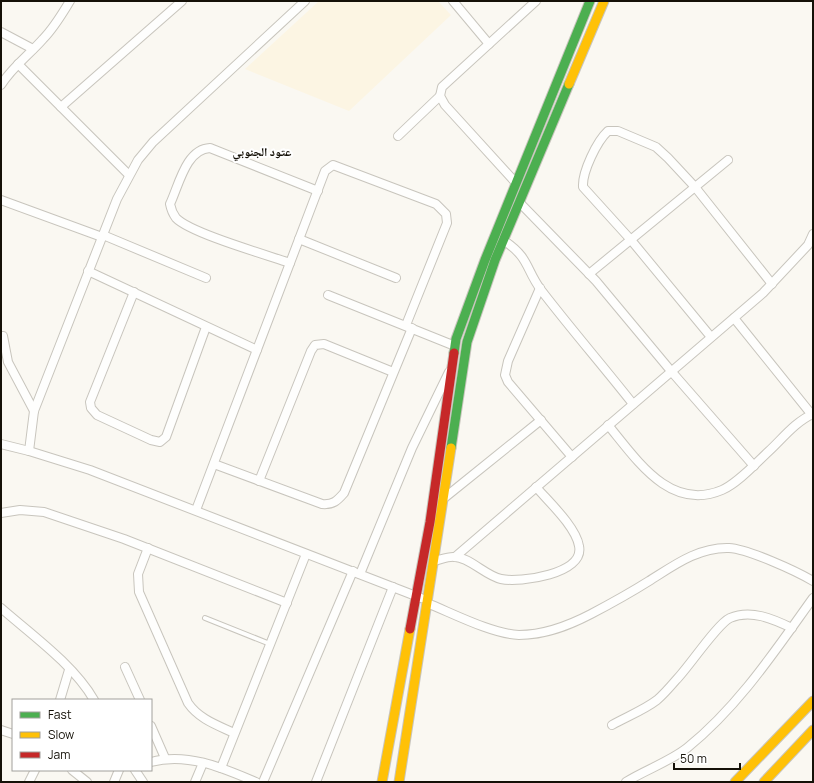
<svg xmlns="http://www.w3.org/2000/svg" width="814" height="783" viewBox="0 0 814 783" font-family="Manrope,'Noto Naskh Arabic',sans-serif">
	<rect width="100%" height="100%" fill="#faf8f2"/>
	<path fill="#fcf5e3" d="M 319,1 L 438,1 L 451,15 L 349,111 L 245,69 Z"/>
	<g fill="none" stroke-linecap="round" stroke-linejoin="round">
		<defs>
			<path id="lane" d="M 205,618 L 270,644"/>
			<g id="street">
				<path d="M 453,1 L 489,44"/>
				<path d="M 1,32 L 33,49"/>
				<path d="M 18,64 L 61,107"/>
				<path d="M 1,85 C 12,67 29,55 43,39 C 54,28 62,14 70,1"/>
				<path d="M 398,136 L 440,96"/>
				<path d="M 129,175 L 61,107 L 182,1"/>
				<path d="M 516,183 L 445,105 L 440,96 L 442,87 L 536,1"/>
				<path d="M 1,200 L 102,237"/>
				<path d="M 519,202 L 596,281 L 671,371 L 754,466"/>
				<path d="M 103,235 L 206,278"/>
				<path d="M 299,239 L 396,278"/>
				<path d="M 503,240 C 530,258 525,268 541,290 C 571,329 603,366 633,404"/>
				<path d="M 290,263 C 267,255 190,233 176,218 C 173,214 171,209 170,204 C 179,185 186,149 210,148 L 318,191"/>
				<path d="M 88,271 L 257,350"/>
				<path d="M 589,274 L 728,160"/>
				<path d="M 540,288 L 508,361 L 505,375 L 508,382 L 572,457"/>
				<path d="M 134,292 L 90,402 L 91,408 L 97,415 L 151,440 L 160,442 L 166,437 L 206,327"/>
				<path d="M 328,295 L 455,346"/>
				<path d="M 734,318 L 812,415"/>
				<path d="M 3,336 L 8,362 L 34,411"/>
				<path d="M 711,337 L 631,240 L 583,187 C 582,172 597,141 608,131 L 618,131 L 656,147 L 668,158 L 695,187 L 772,284"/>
				<path d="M 608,425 C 637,460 670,512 722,490 C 738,483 756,463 769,451 C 782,439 796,421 813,414"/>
				<path d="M 1,444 L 29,451 L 90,470 L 421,598"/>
				<path d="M 29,451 L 34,411 L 117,199 L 138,160 L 153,142 L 305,1"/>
				<path d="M 214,464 L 322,504 C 333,505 337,501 344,493 L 412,328"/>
				<path d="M 259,481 L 311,351 L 315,345 L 324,344 L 393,372"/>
				<path d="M 443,499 L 541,420"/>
				<path d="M 196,510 L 325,171 L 333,165 L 436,204 L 446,214 L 447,223 L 406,325"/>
				<path d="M 1,513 L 20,510 L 44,512 L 124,539 L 287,603"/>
				<path d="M 148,548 L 138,574 L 139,592 L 188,703 C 199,719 217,725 234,733"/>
				<path d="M 455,557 L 763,293 L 808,245 L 813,234"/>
				<path d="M 434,561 C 440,560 448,556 455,557 C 469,557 486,576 501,579 C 520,583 585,574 579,546 C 576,527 549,502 536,487"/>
				<path d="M 360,574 L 412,448 L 449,372"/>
				<path d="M 427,603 C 452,613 492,634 519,635 C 545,635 568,626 591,614 C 610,604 630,593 649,581 C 673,566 698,547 729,548 C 748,549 796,571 813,581"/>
				<path d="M 1,608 C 32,635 74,665 94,700"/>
				<path d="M 125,667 L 140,700"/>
				<path d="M 60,700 L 69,670"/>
				<path d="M 612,725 C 626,717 644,710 657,700 C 664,694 670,687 676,680 C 689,667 717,624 730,618 C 751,609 773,619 792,628"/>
				<path d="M 151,726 L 165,758"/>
				<path d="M 1,730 L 13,734"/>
				<path d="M 151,762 C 187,752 223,768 256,782"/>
				<path d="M 221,768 L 306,554"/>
				<path d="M 72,770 L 87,782"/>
				<path d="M 135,770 L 143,782"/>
				<path d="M 29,782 L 35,770"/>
				<path d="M 114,782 L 119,770"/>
				<path d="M 195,782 L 203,763"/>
				<path d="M 263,782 L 353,571"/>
				<path d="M 316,782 L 393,587"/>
				<path d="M 626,782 C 645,770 669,762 687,748 C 738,707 775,651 813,598"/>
			</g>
			<g id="fast">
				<path d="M 454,353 L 456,339 L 485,260 L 590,1"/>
				<path d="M 451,448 L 467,342 L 495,260 L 569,84"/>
			</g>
			<g id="slow">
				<path d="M 569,84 L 604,1"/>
				<path d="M 382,782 L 410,629"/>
				<path d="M 399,782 L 451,448"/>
				<path d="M 735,782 L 813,701"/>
				<path d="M 764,782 L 813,730"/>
			</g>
			<path id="jam" d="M 410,629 L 430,522 L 454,353"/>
		</defs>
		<use href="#lane" stroke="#c8c5bd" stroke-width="6"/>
		<use href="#street" stroke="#c8c5bd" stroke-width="10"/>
		<use href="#fast" stroke="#c8c5bd" stroke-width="11"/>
		<use href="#slow" stroke="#c8c5bd" stroke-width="11"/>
		<use href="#jam" stroke="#c8c5bd" stroke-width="11"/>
		<use href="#lane" stroke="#fefefd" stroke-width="4"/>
		<use href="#street" stroke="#fefefd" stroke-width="8"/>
		<use href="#fast" stroke="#4caf50" stroke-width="9"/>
		<use href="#slow" stroke="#ffc107" stroke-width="9"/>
		<use href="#jam" stroke="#c62828" stroke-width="9"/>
	</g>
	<g text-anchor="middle" stroke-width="4" stroke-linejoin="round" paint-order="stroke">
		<g font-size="12" font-weight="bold" fill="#151108" stroke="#fff">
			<text x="262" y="156">عتود الجنوبي</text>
		</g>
	</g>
	<rect width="814" height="783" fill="none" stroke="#151108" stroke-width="4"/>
	<rect x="12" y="699" width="140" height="72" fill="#ffffff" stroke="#a1a09c"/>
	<rect x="20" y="712" width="20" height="6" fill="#4caf50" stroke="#a1a09c"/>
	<text x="48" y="719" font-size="12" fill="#151108">Fast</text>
	<rect x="20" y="732" width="20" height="6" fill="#ffc107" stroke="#a1a09c"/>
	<text x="48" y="739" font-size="12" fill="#151108">Slow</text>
	<rect x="20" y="752" width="20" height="6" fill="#c62828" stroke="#a1a09c"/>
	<text x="48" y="759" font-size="12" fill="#151108">Jam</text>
	<path d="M674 763v6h66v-6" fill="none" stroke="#151108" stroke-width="2"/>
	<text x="680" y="763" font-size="12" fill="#151108" stroke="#ffffff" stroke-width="3" paint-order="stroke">50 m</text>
</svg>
